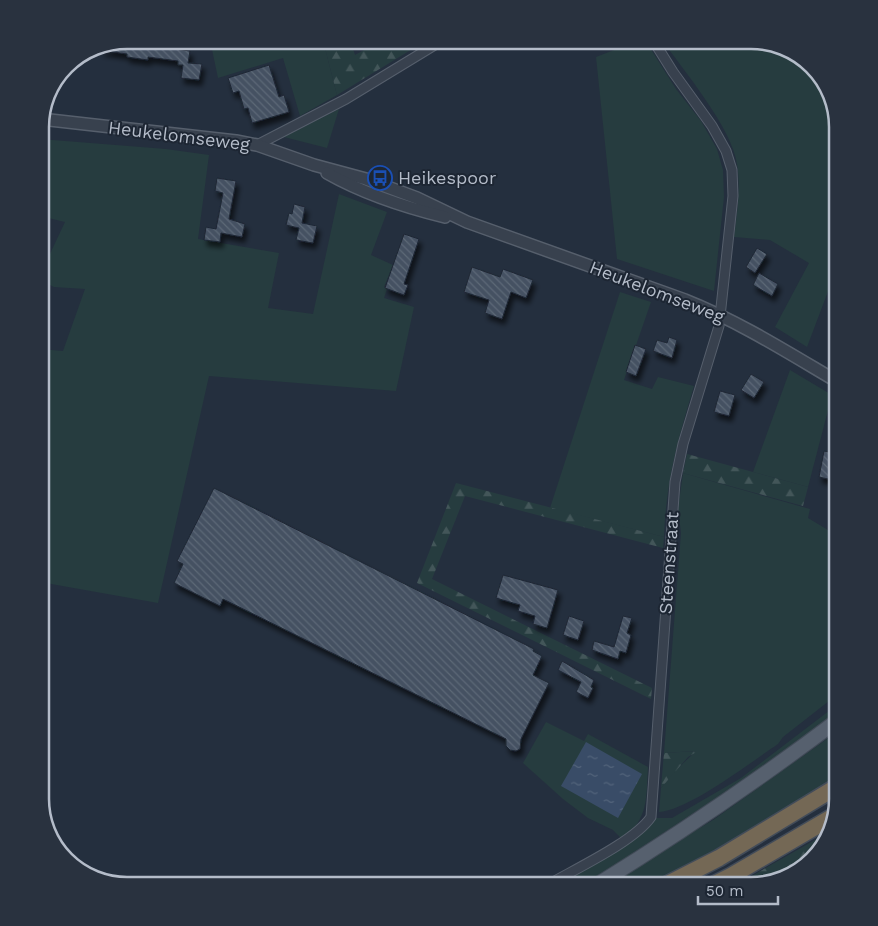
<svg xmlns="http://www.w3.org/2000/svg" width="878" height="926" viewBox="0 0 878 926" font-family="'Work Sans',sans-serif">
	<defs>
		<pattern id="forest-firs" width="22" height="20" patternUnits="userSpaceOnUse" patternTransform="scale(1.25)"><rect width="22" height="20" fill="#263c3f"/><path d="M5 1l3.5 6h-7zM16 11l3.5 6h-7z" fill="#435659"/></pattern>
		<pattern id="water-ripples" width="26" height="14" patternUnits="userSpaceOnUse" patternTransform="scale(1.25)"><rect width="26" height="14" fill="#394c67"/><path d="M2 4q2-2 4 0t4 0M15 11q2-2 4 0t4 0" fill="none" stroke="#53647b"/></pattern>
		<pattern id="building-back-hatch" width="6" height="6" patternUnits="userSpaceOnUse" patternTransform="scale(1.25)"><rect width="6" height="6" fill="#455162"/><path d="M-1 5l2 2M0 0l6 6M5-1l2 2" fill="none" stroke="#5d6877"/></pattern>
		<filter id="shadow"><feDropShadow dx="3" dy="5.5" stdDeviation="2.5" flood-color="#0009"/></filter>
	</defs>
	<rect width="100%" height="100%" fill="#242f3e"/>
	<g fill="#263c3f">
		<path d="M 210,40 L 323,40 L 337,95 L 300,116 L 283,58 L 218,78 Z"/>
		<path d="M 640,40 L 645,40 L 676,89 L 701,121 L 717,149 L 723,170 L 724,197 L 714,291 L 617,259 L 596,57 Z"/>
		<path d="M 662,40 L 757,40 L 789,49 L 817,70 L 838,127 L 838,265 L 807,347 L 775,327 L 809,263 L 770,240 L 734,237 C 737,213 741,189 737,164 C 732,128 684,71 662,40 Z"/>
		<path d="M 339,109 L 327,148 L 284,137 Z"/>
		<path d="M 40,139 L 166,149 L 209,155 L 198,239 L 279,253 L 268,308 L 313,314 L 339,194 L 387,212 L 371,255 L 393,265 L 384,287 L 387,289 L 384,298 L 414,307 L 396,391 L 209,376 L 158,603 L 40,582 L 40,349 L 63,351 L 85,289 L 54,287 L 40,280 L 40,275 L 65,222 L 40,216 Z"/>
		<path d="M 620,292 L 651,302 L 624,380 L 652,389 L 658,377 L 694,386 C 678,439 666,481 664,537 L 550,508 Z"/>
		<path d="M 790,370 L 832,395 L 808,487 L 753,472 Z"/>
		<path d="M 683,473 L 810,509 L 808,518 L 838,536 L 838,694 L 783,737 L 778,744 C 751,762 689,810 659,812 L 661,788 L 675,771 L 696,751 L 664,753 L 681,533 L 678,509 Z"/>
		<path d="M 838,704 L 838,712 L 784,754 L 636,851 L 587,886 L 560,886 L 627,843 L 653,818 L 672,818 L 741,778 Z"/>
		<path d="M 546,722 L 584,741 L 588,734 L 648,767 C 646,798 649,819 622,839 L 613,830 L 588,818 L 563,799 L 523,763 Z"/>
		<path d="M 838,731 L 838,778 L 727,845 L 649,886 L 602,886 L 713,820 Z"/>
	</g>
	<g fill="url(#forest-firs)">
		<path d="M 323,40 L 350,40 L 355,55 L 382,40 L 427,40 L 337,95 Z"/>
		<path d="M 687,454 L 808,487 L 803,506 L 683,473 Z"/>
		<path d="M 456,483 L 664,537 L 663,548 L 465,496 L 432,579 L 652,688 L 651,699 L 417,583 Z"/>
		<path d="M 698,751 L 688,757 L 661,788 L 664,753 Z"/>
		<path d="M 831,831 L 829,837 L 810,862 L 801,867 L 751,886 L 734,886 Z"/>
	</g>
	<path fill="url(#water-ripples)" d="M 586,742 L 642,774 L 618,818 L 561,786 Z"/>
	<g fill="url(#building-back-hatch)" stroke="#1f2835" filter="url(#shadow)">
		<path d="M 127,40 L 176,40 L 175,49 L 190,51 L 188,63 L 202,64 L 199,80 L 181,78 L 183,65 L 178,65 L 178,61 L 148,57 L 148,60 L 127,57 L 127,54 L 100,50 Z"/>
		<path d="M 269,65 L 279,97 L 284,95 L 289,112 L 252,123 L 248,108 L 244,109 L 239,91 L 233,93 L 228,78 Z"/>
		<path d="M 217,178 L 236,181 L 229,219 L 245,224 L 242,237 L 221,233 L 220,242 L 204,240 L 206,227 L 216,229 L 223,193 L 215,191 Z"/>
		<path d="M 294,204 L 305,207 L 302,223 L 317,226 L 313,243 L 296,240 L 299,228 L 286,225 L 289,213 L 292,214 Z"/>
		<path d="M 404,234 L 419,239 L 404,284 L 408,285 L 404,295 L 385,288 Z"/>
		<path d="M 757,248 L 767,254 L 755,273 L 746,267 Z"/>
		<path d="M 472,267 L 500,277 L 503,269 L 533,280 L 526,298 L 511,292 L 502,319 L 485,313 L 489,300 L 464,292 Z"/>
		<path d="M 759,273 L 778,284 L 772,296 L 753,285 Z"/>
		<path d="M 669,337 L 677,340 L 672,358 L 653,351 L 657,340 L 667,343 Z"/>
		<path d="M 635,345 L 646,349 L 636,376 L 626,372 Z"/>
		<path d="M 751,374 L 764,382 L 754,398 L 741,390 Z"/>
		<path d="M 720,391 L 735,395 L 729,416 L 714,412 Z"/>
		<path d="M 824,451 L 837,454 L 832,474 L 830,473 L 828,479 L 819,477 Z"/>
		<path d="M 214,488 L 534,649 L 533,651 L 542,656 L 533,675 L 549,683 L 521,739 L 520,749 L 516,751 L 510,750 L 506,746 L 506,739 L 223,599 L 220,606 L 174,583 L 183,564 L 177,561 Z"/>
		<path d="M 503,575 L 558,590 L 547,628 L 533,624 L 535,616 L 518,611 L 520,605 L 496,598 Z"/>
		<path d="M 569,616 L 584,621 L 578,640 L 563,635 Z"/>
		<path d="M 623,616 L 632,618 L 627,633 L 631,635 L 626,653 L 620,651 L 618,659 L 592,650 L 594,641 L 614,647 Z"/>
		<path d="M 562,661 L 594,680 L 591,687 L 593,688 L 588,698 L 576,692 L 581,682 L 558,670 Z"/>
	</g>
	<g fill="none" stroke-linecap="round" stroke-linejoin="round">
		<defs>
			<g id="minor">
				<path d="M 257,145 L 346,99 L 443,40"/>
				<path d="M 546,886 C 573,870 634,842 651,817 L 675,482 L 683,444 L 719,326 L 733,196 L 732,170 L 726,151 L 712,126 L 673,72 L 653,40"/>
			</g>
			<g id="tertiary">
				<path d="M 41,119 L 236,141 L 257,145 L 314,165 L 366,179 L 417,198 L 467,222 L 685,300 C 740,322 787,352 838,382"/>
				<path d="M 327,173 C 364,194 404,207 445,217"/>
			</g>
			<path id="primary" d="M 595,886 C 679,834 760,779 838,720"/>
			<g id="motorway">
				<path d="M 664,886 L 719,858 L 838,786"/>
				<path d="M 711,886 L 731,876 L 834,816"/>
			</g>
		</defs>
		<use href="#minor" stroke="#565f6c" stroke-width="11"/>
		<use href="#tertiary" stroke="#565f6c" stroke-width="14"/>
		<use href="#primary" stroke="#414a57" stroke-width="16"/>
		<use href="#motorway" stroke="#434c59" stroke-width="19"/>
		<use href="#minor" stroke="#38414e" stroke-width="9"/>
		<use href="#tertiary" stroke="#38414e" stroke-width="11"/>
		<use href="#primary" stroke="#56606e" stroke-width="14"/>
		<use href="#motorway" stroke="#746855" stroke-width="16"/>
	</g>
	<defs>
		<symbol id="bus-ring" viewBox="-11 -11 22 22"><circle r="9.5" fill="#1d2633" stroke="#1a4fb4" stroke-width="1.5"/><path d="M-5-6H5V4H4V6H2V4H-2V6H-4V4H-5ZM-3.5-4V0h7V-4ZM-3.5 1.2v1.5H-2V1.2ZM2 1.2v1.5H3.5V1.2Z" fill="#1a4fb4"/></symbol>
	</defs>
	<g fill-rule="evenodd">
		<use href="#bus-ring" x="366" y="164" width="28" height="28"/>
	</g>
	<g text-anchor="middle" stroke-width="4" stroke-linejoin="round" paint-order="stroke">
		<g font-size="18" fill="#b4bcc9" stroke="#1d2633">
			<text transform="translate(179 136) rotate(7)" y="6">Heukelomseweg</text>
			<text transform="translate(657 292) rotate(21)" y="6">Heukelomseweg</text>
			<text transform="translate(669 563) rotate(-86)" y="6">Steenstraat</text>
		</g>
		<g font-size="18" fill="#b4bcc9" stroke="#1d2633" text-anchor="start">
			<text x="398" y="184">Heikespoor</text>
		</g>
	</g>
	<path d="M0 0H878V926H0ZM127 49H751A78 78 0 0 1 829 127V799A78 78 0 0 1 751 877H127A78 78 0 0 1 49 799V127A78 78 0 0 1 127 49Z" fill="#29323f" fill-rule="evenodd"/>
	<path fill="none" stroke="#b4bcc9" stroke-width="2.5" d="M127 49H751A78 78 0 0 1 829 127V799A78 78 0 0 1 751 877H127A78 78 0 0 1 49 799V127A78 78 0 0 1 127 49Z"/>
	<path d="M698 896v8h80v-8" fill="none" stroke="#b4bcc9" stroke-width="2.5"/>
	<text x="706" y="896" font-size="15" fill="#b4bcc9" stroke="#1d2633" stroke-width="4" paint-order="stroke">50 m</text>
</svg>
